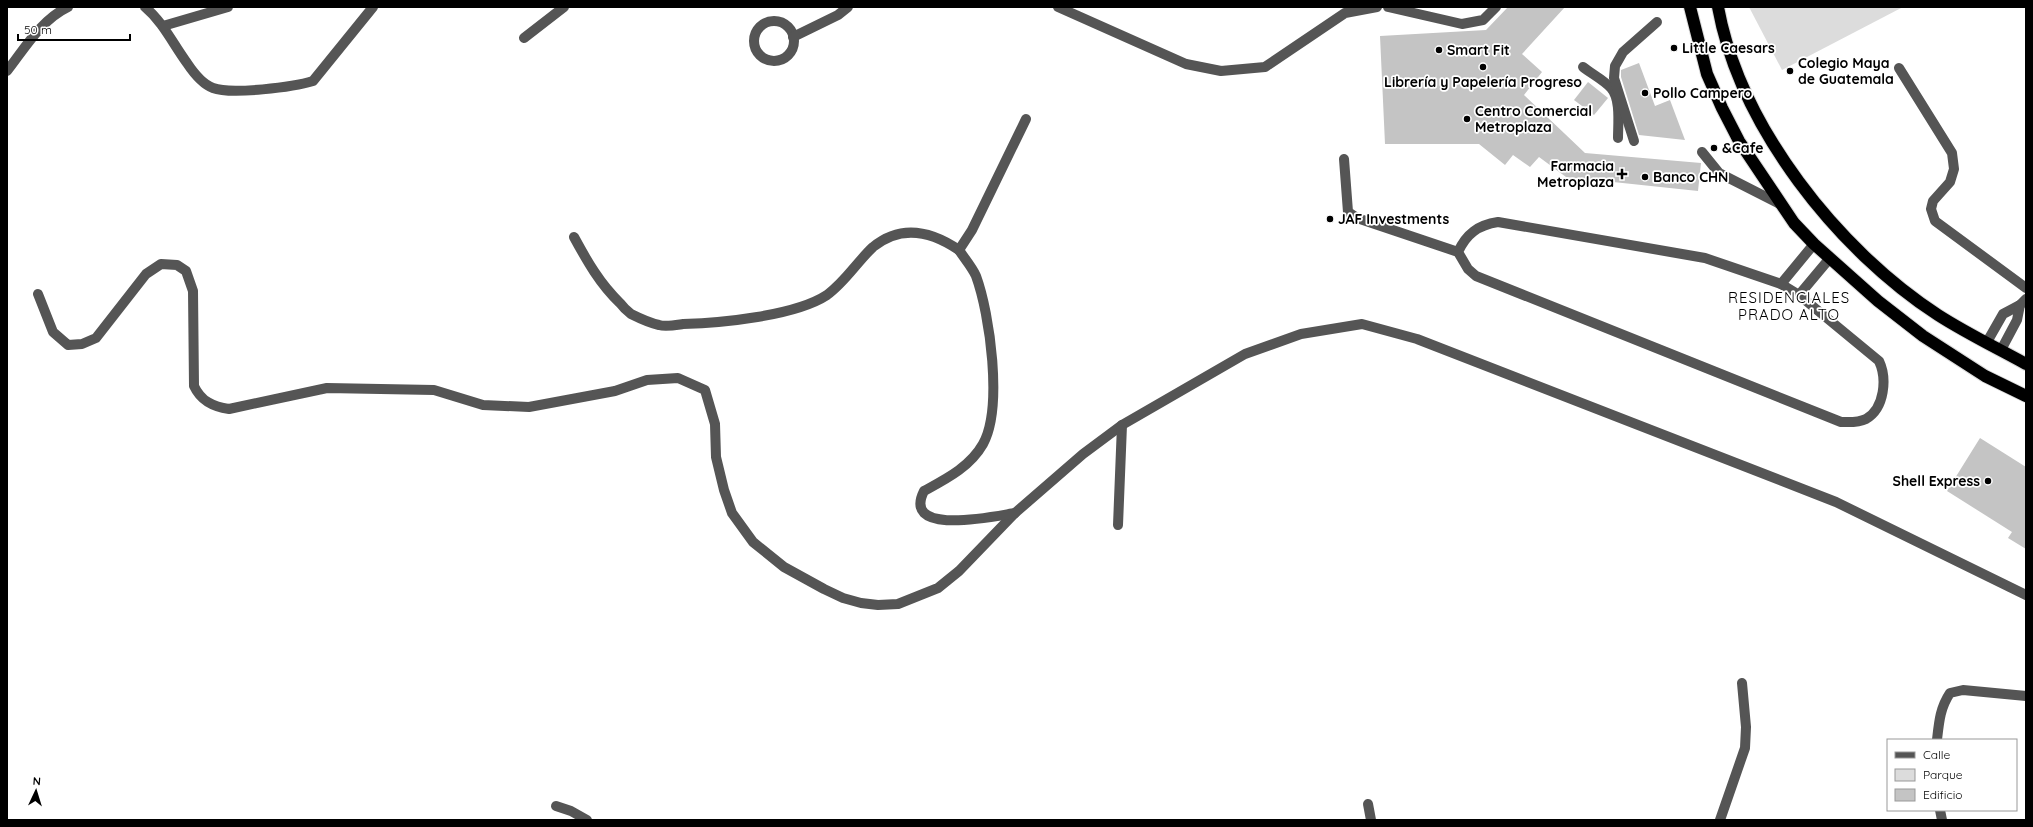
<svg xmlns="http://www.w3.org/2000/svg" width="2033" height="827" viewBox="0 0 2033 827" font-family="Quicksand,sans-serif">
	<rect width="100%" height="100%" fill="#fff"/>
	<path fill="#dcdcdc" d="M 1749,7 L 1903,7 L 1782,70 Z"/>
	<g fill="#c4c4c4">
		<path d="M 1508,7 L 1565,7 L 1522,54 L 1542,72 L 1524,95 L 1585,153 L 1701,163 L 1698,191 L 1566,177 L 1539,157 L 1530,167 L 1513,155 L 1505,165 L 1479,144 L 1385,144 L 1380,36 L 1486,30 Z"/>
		<path d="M 1639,63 L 1655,106 L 1670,100 L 1685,140 L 1639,135 L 1621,77 L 1621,70 Z"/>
		<path d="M 1588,82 L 1608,98 L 1594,115 L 1574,100 Z"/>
		<path d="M 1980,438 L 2026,467 L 2026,549 L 2008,538 L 2012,532 L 1947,491 Z"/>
	</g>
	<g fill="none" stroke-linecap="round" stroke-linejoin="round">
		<defs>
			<g id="highway">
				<path d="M 1690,7 L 1707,74 L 1722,108 L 1739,141 L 1794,223 L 1814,244 L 1878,301 L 1923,336 L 1985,376 L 2026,396"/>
				<path d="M 1718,7 C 1740,127 1838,250 1938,315 C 1966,333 1997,348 2026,364"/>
			</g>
		</defs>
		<use href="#highway" stroke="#dbdbdb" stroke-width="14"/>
		<g stroke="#555" stroke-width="10">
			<path d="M 145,7 C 163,22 173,44 187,63 C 193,72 202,84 213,88 C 231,95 294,87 313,81 L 373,7"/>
			<path d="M 1058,7 L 1186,64 L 1221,71 L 1265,67 L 1345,13 L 1377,7"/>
			<path d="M 1388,7 L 1462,24 L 1483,20 L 1496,7"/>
			<circle cx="774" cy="41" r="20"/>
			<path d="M 163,26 L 228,7"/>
			<path d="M 793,37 L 838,15 L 848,7"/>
			<path d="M 524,38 L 564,7"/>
			<path d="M 1583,67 C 1592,74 1604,80 1611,88 C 1621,99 1618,124 1618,138"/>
			<path d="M 1899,68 L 1952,153 L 1954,169 L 1950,182 L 1933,201 L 1931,209 L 1935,221 L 2026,288"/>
			<path d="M 7,71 C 25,48 41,20 68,7"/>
			<path d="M 1634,141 L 1614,78 L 1615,66 L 1623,52 L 1657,22"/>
			<path d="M 1702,152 L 1719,173 L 1782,205"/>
			<path d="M 1344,159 L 1348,212 L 1357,218 L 1458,252 L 1468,269 L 1476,276 L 1841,422 C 1849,422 1858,423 1866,419 C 1885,408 1887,378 1879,361 L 1799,295 L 1781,284 L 1705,258 L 1498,222 C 1478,225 1466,234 1458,252"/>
			<path d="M 574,237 C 587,261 600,284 620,303 C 623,307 627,311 631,314 C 639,318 650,323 659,325 C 666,327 676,325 683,324 C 721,323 795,316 827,295 C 845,282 857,262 873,247 C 901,224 931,231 959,250"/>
			<path d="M 1781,284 L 1814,244"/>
			<path d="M 38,294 L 53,332 L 68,345 L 82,344 L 96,338 L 146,274 L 161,264 L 177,265 L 186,271 L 193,291 L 194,386 C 201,401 213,407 229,409 L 327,388 L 434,390 L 483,405 L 529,407 L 615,391 L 647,380 L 678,378 L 705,390 L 715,424 L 716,457 L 724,490 L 732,513 L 753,542 L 784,567 L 824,589 L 843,598 L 861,603 L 878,605 L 898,604 L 938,588 L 959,571 L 1015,513 L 1083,454 L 1122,425 L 1245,354 L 1301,334 L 1362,324 L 1417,339 L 1836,502 L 2026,595"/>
			<path d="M 1799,295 L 1830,258"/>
			<path d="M 1987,342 L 2003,314 L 2020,305 L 2026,299"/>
			<path d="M 2001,350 L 2017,320 L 2020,305"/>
			<path d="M 1015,513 C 995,516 901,537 924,491 C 946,479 970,467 983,444 C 1003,408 990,314 976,276 C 972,267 964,258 959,250 L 972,230 L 1026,119"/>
			<path d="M 1118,525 L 1122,425"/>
			<path d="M 1937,740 C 1939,722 1940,708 1950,693 L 1963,690 L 2026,696"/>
			<path d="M 1368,804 L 1371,820"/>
			<path d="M 556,806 L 571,811 L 587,820"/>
			<path d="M 1940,810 L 1942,820"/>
			<path d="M 1720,820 L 1745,748 L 1746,727 L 1742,683"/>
		</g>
		<use href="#highway" stroke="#000" stroke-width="12"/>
	</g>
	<g fill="#000" stroke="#fff" stroke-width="1.5">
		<circle cx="1674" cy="48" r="4"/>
		<circle cx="1439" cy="50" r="4"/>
		<circle cx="1483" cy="67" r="4"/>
		<circle cx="1790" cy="71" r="4"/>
		<circle cx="1645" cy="93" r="4"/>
		<circle cx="1467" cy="119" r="4"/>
		<circle cx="1714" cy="148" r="4"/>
		<path d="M1620 168h4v4h4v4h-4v4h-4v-4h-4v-4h4z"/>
		<circle cx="1645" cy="177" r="4"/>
		<circle cx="1330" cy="219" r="4"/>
		<circle cx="1988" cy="481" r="4"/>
	</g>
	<g text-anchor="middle" stroke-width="3.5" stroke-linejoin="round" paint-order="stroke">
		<g font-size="14" font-weight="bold" fill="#000" stroke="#fff" text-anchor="start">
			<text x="1682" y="53">Little Caesars</text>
			<text x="1447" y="55">Smart Fit</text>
			<text x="1798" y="68">Colegio Maya<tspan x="1798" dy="16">de Guatemala</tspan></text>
			<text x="1483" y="87" text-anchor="middle">Librería y Papelería Progreso</text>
			<text x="1653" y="98">Pollo Campero</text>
			<text x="1475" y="116">Centro Comercial<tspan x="1475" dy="16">Metroplaza</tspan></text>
			<text x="1722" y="153">&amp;Cafe</text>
			<text x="1614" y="171" text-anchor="end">Farmacia<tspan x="1614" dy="16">Metroplaza</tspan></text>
			<text x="1653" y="182">Banco CHN</text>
			<text x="1338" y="224">JAF Investments</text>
			<text x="1980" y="486" text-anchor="end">Shell Express</text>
		</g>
		<g font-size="15" letter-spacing="1" fill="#000" stroke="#fff">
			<text x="1789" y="303">RESIDENCIALES<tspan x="1789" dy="17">PRADO ALTO</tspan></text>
		</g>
	</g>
	<rect width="2033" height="827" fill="none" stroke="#000000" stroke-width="16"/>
	<rect x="1887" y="739" width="130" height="72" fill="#ffffff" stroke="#999999"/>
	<rect x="1895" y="752" width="20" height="6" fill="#555555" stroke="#999999"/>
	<text x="1923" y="759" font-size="12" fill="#000000">Calle</text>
	<rect x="1895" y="769" width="20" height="12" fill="#dcdcdc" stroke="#999999"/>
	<text x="1923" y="779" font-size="12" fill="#000000">Parque</text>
	<rect x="1895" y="789" width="20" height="12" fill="#c4c4c4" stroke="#999999"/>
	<text x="1923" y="799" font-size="12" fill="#000000">Edificio</text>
	<g transform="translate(36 791) rotate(4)" stroke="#ffffff" stroke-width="3" paint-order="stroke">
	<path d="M0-3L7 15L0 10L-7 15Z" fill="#000000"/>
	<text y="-6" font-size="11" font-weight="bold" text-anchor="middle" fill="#000000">N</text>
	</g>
	<path d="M18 34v6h112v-6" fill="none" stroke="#000000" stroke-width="2"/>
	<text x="24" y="34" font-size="12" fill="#000000" stroke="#ffffff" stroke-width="3" paint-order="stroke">50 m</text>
</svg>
